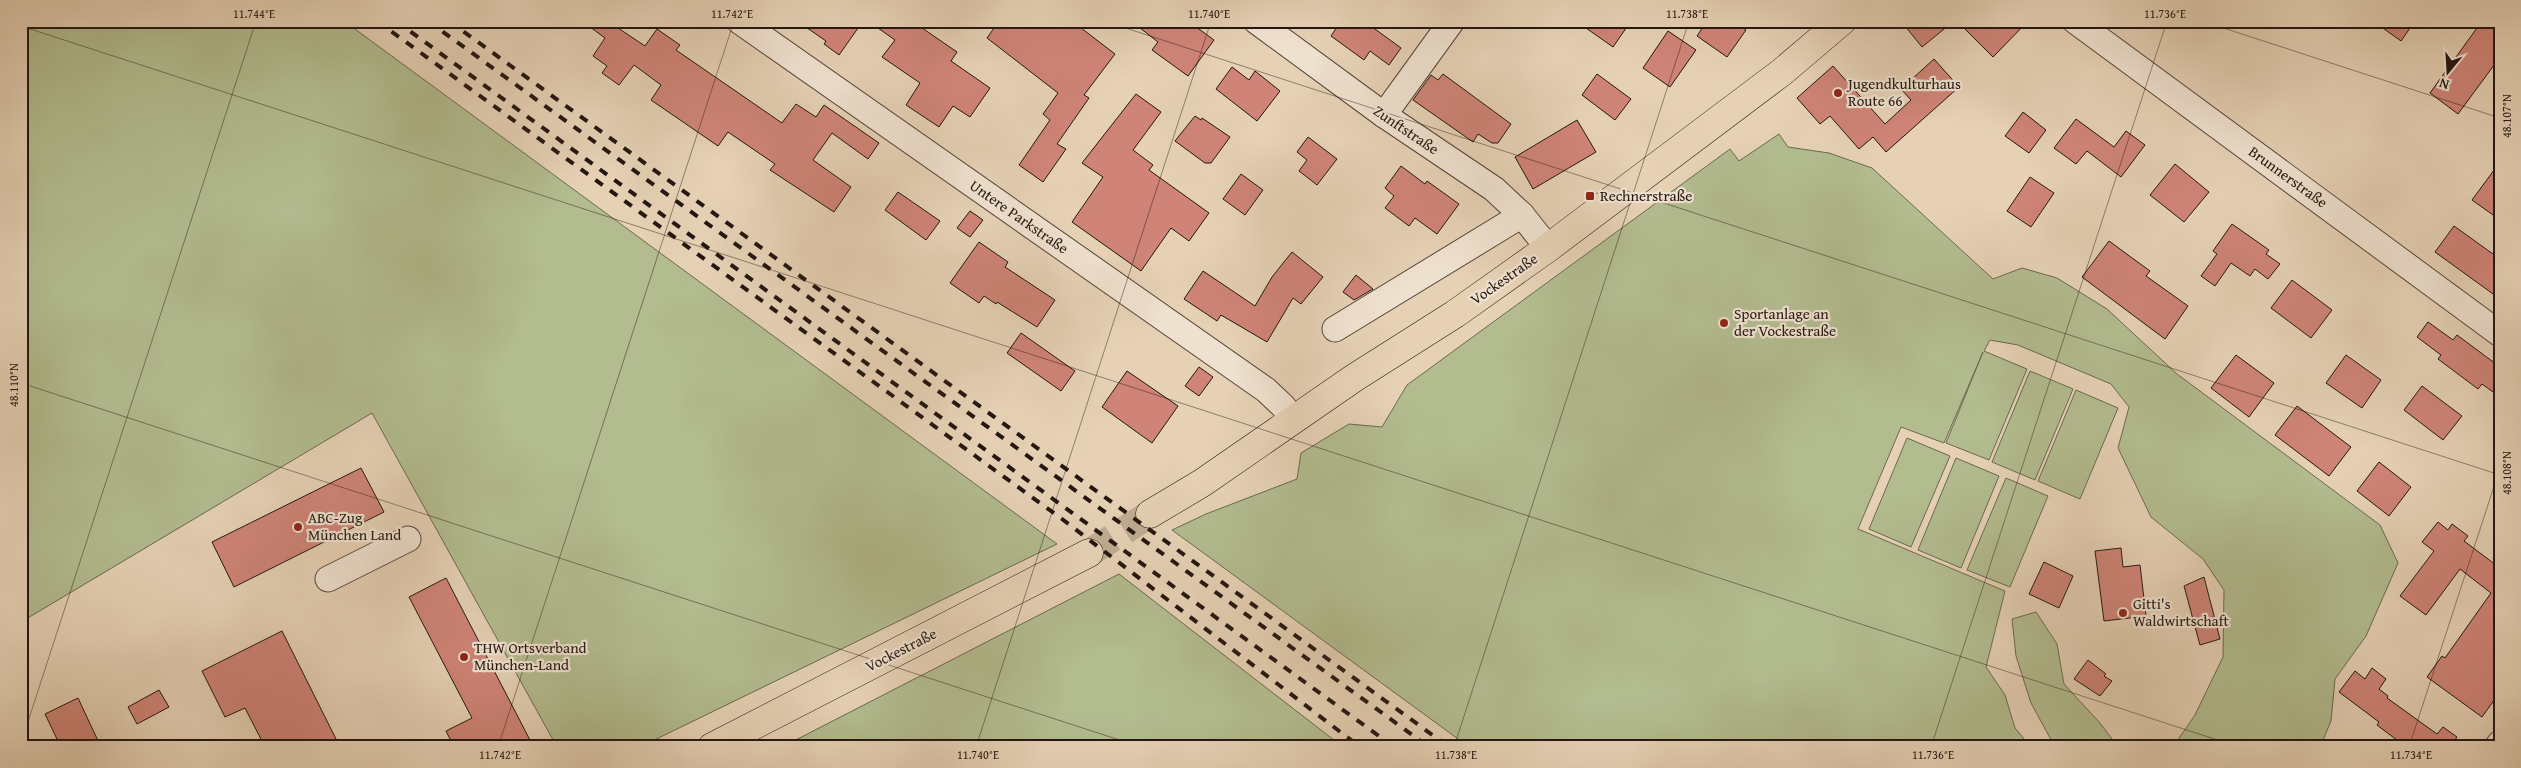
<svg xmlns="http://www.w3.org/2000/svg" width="2521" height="768" viewBox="0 0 2521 768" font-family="'Gentium Book Plus',serif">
	<rect width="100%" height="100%" fill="#e6d1b5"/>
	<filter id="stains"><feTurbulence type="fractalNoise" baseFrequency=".004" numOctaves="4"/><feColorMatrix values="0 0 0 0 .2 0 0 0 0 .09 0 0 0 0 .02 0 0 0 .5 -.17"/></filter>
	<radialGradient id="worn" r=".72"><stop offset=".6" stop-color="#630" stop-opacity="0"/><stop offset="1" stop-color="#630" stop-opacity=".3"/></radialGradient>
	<g fill="#b2bc8f" stroke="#6a6950">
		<path d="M 21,21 L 344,21 L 1057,544 L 640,747 L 557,747 L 372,413 L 21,622 Z"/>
		<path d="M 1779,134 L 1788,147 L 1829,153 L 1872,168 L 1993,279 L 2022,268 L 2057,278 L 2107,309 L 2177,374 L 2380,525 L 2398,563 L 2366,636 L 2335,679 L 2331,721 L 2320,747 L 2173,747 L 2195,715 L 2223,657 L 2224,590 L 2203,559 L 2151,517 L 2118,448 L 2129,407 L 2111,384 L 2018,345 L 1990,340 L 1984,351 L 2027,369 L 1989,460 L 1946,443 L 1983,352 L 1944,443 L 1901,427 L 1858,529 L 2005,591 L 1986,667 L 2005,695 L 2015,728 L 2025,740 L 2026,747 L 1469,747 L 1172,530 L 1206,514 L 1297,479 L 1301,453 L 1349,424 L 1382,427 L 1407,385 L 1730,149 L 1739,161 Z"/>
		<path d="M 2030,371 L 2073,389 L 2035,480 L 1992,462 Z"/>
		<path d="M 2076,390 L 2118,408 L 2080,499 L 2038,481 Z"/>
		<path d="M 1907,438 L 1950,456 L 1911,547 L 1869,529 Z"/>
		<path d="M 1956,458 L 1999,476 L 1961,568 L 1918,550 Z"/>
		<path d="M 2006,478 L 2048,496 L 2010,587 L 1967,570 Z"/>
		<path d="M 1119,574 L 1343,747 L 782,747 Z"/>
		<path d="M 2036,612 L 2057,644 L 2064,684 L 2100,723 L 2118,747 L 2055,747 L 2031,703 L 2016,656 L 2012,619 Z"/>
	</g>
	<g fill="#cf8477" stroke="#231611">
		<path d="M 582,21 L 623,21 L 618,28 L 645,46 L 657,29 L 680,45 L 676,50 L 782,123 L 796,104 L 816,117 L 824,105 L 879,143 L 868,159 L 832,133 L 813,160 L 851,187 L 834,212 L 770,170 L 775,164 L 728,132 L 718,146 L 651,100 L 661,85 L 634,65 L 619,85 L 602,73 L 607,66 L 593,56 L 605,38 Z"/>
		<path d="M 797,21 L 863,21 L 839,55 L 824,44 L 826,41 Z"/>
		<path d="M 868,21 L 912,21 L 957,52 L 951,61 L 990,88 L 970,117 L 953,106 L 939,127 L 906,105 L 920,83 L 882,57 L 895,40 Z"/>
		<path d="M 999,21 L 1072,21 L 1115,54 L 1084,95 L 1089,98 L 1057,144 L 1066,149 L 1043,182 L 1019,165 L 1050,120 L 1043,114 L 1058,93 L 987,38 Z"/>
		<path d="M 1131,21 L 1188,21 L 1214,40 L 1188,76 L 1152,50 L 1158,42 Z"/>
		<path d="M 1341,21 L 1364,21 L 1401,48 L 1389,65 L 1370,51 L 1364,60 L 1331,36 Z"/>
		<path d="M 1576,21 L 1631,21 L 1613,47 Z"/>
		<path d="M 1707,21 L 1733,21 L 1746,30 L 1727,57 L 1697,36 Z"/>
		<path d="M 1901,21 L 1954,21 L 1922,47 Z"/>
		<path d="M 1957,21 L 2028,21 L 1993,57 Z"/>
		<path d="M 2373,21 L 2415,21 L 2401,41 Z"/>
		<path d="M 2482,21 L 2500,21 L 2500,57 L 2458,114 L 2430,93 Z"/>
		<path d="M 1668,31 L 1696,50 L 1670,87 L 1643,68 Z"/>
		<path d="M 1934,59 L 1959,87 L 1886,152 L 1873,137 L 1859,149 L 1830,116 L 1820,124 L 1797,98 L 1833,66 L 1885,124 L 1911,100 L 1901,89 Z"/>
		<path d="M 1232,67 L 1249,80 L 1255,71 L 1280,91 L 1257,121 L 1216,89 Z"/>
		<path d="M 1443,74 L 1511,124 L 1498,143 L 1492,143 L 1478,134 L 1473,142 L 1413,100 L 1431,75 L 1438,80 Z"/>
		<path d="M 1597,74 L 1631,99 L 1615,120 L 1582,95 Z"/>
		<path d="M 1136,94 L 1161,112 L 1133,150 L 1153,165 L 1149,170 L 1209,213 L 1189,241 L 1171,228 L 1141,271 L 1072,222 L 1103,177 L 1082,163 Z"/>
		<path d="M 2023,112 L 2046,130 L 2029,153 L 2005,136 Z"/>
		<path d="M 1195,116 L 1201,120 L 1202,118 L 1230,137 L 1211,163 L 1205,163 L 1175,141 Z"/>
		<path d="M 2076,119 L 2114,147 L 2126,131 L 2145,145 L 2121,177 L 2087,151 L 2076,164 L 2054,148 Z"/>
		<path d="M 1577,120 L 1596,152 L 1533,189 L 1515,157 Z"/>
		<path d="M 1308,137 L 1337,159 L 1317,185 L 1299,171 L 1307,160 L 1297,152 Z"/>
		<path d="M 2500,162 L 2500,220 L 2472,200 Z"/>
		<path d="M 2175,164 L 2209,192 L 2184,222 L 2150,195 Z"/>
		<path d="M 1401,166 L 1425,184 L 1427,181 L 1459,204 L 1437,234 L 1415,218 L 1409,226 L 1385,208 L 1394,196 L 1385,188 Z"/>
		<path d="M 1241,174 L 1263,190 L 1245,215 L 1223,199 Z"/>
		<path d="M 2030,177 L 2054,193 L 2031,227 L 2007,211 Z"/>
		<path d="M 898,192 L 940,221 L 926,240 L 885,210 Z"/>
		<path d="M 970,211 L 983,220 L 970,237 L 957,228 Z"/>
		<path d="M 2232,224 L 2269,250 L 2266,254 L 2280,264 L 2268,279 L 2255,269 L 2250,276 L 2231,263 L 2215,286 L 2201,276 L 2217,254 L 2213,251 Z"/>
		<path d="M 2454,226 L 2500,259 L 2500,299 L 2435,252 Z"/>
		<path d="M 2109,241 L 2150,271 L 2146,276 L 2188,306 L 2165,339 L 2082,277 Z"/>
		<path d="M 979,242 L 1008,262 L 1005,267 L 1055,300 L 1037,327 L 997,302 L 996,304 L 984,296 L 979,303 L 950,283 Z"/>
		<path d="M 1292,252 L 1323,277 L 1301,304 L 1293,298 L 1267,342 L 1221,315 L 1217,321 L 1184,299 L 1203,271 L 1255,306 L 1272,277 Z"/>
		<path d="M 1356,275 L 1373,289 L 1354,300 L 1343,292 Z"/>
		<path d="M 2292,280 L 2332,310 L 2311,338 L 2271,308 Z"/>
		<path d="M 2428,322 L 2453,340 L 2457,335 L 2500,367 L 2500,397 L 2482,384 L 2478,389 L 2438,359 L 2441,355 L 2417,337 Z"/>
		<path d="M 1021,333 L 1075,371 L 1061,391 L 1007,353 Z"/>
		<path d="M 2236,355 L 2274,383 L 2249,417 L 2211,388 Z"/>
		<path d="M 2346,355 L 2381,380 L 2362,408 L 2326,383 Z"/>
		<path d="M 1199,367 L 1213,377 L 1199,396 L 1185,386 Z"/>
		<path d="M 1127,371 L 1178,406 L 1152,443 L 1102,407 Z"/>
		<path d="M 2422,386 L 2462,416 L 2443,440 L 2404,410 Z"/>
		<path d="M 2297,406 L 2351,447 L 2329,476 L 2275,435 Z"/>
		<path d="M 2379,462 L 2411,487 L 2389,516 L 2357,491 Z"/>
		<path d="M 361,468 L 384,512 L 234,587 L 212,542 Z"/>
		<path d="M 2438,522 L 2448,530 L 2452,524 L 2468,536 L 2464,541 L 2500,568 L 2500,692 L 2482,717 L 2427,677 L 2442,656 L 2445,658 L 2491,593 L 2460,569 L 2426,615 L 2400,596 L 2434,551 L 2422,542 Z"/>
		<path d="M 2121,548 L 2123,567 L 2140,565 L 2146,616 L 2104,621 L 2095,551 Z"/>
		<path d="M 2044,562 L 2073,576 L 2059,608 L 2029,594 Z"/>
		<path d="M 2204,577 L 2220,639 L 2200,645 L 2184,586 Z"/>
		<path d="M 446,578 L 531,742 L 521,747 L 454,747 L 446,731 L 472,718 L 409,597 Z"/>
		<path d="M 282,631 L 340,747 L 265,747 L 245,708 L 225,717 L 202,671 Z"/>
		<path d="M 2088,660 L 2106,674 L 2104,676 L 2112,681 L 2100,696 L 2074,679 Z"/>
		<path d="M 2372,668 L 2386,679 L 2379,689 L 2388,696 L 2387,698 L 2437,734 L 2443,727 L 2457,737 L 2451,745 L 2454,747 L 2406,747 L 2377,725 L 2379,722 L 2339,692 L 2355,671 L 2365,679 Z"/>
		<path d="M 159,690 L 169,707 L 137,724 L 128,707 Z"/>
		<path d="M 78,698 L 92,728 L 101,747 L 60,747 L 56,737 L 45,714 Z"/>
	</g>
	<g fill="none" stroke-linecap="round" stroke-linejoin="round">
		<path stroke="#bfac94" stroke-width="28" stroke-dasharray="28 14" stroke-linecap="butt" d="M 1089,553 L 1150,514"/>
		<defs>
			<g id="minor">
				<path d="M 739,21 L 1266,390 L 1283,406 L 1293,420"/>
				<path d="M 1256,21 L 1384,115 L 1494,189 L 1522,215 L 1548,248"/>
				<path d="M 2075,21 L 2500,334"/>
				<path d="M 1384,115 L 1452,21"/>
				<path d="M 1335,329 L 1522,215"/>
				<path d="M 328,579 L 408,539"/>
				<path d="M 2497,747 L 2500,743"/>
			</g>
			<g id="major">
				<path d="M 1150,514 L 1202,483 L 1354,378 L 1455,314 L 1548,248 L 1782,72 L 1842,21"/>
				<path d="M 712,747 L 1089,553"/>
			</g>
		</defs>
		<use href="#minor" stroke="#54453a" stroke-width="27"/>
		<use href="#major" stroke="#231611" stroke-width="29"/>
		<use href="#minor" stroke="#efe1cf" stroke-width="25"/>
		<use href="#major" stroke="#e6d1b5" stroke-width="28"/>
		<g stroke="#231611" stroke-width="4" stroke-dasharray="9 9" stroke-linecap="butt">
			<path d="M 377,21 L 1062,519 L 1360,747"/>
			<path d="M 396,21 L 1394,747"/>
			<path d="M 428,21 L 1429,747"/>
			<path d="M 449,21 L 1449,747"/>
		</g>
	</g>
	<path fill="none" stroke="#231611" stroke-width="1" stroke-opacity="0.45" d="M 1104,21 L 2500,475M 2202,21 L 2500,118M 21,26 L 2239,747M 21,383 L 1141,747M 21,740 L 43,747M 21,743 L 256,21M 498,747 L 734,21M 976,747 L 1211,21M 1454,747 L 1689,21M 1931,747 L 2167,21M 2409,747 L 2500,468"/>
	<g fill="#8f2418" stroke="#efe1cf" stroke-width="2">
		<circle cx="1838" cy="93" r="5"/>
		<rect x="1585" y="191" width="10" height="10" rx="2.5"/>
		<circle cx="1724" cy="323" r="5"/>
		<circle cx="298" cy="527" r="5"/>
		<circle cx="2123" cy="613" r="5"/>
		<circle cx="464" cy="657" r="5"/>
	</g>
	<g text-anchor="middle" stroke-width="4.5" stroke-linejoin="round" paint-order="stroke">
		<g font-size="15" fill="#231611" stroke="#efe1cf" text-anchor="start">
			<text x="1848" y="89">Jugendkulturhaus<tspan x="1848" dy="17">Route 66</tspan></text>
			<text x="1600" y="201">Rechnerstraße</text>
			<text x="1734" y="319">Sportanlage an<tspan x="1734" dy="17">der Vockestraße</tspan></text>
			<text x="308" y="523">ABC-Zug<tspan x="308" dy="17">München Land</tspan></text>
			<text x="2133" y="609">Gitti's<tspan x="2133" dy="17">Waldwirtschaft</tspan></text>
			<text x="474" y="653">THW Ortsverband<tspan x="474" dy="17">München-Land</tspan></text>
		</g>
		<g font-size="15" fill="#231611" stroke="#efe1cf">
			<text transform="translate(1406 130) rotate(34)" y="5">Zunftstraße</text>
			<text transform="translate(2288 177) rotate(36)" y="5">Brunnerstraße</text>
			<text transform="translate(1019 217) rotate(35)" y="5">Untere Parkstraße</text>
			<text transform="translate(1504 279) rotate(-35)" y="5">Vockestraße</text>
			<text transform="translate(901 650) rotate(-27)" y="5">Vockestraße</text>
		</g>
	</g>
	<rect width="2521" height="768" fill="none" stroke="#e6d1b5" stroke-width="55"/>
	<g transform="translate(2448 72) rotate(198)" stroke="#efe1cf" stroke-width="4" paint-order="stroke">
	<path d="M0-4L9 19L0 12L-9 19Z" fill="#231611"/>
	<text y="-8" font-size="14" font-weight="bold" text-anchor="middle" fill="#231611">N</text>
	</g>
	<rect x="28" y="28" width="2466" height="712" fill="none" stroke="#231611" stroke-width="2"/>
	<g font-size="12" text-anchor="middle" fill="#231611">
		<text x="254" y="18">11.744°E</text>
		<text x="732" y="18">11.742°E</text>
		<text x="1209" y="18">11.740°E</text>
		<text x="1687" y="18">11.738°E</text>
		<text x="2165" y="18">11.736°E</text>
		<text transform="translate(2507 116) rotate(-90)" y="4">48.107°N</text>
		<text transform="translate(14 385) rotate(-90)" y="4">48.110°N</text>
		<text transform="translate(2507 473) rotate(-90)" y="4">48.108°N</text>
		<text x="500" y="759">11.742°E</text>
		<text x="978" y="759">11.740°E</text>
		<text x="1456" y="759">11.738°E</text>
		<text x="1933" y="759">11.736°E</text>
		<text x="2411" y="759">11.734°E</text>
	</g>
	<rect width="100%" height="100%" filter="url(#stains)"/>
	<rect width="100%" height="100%" fill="url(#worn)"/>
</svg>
